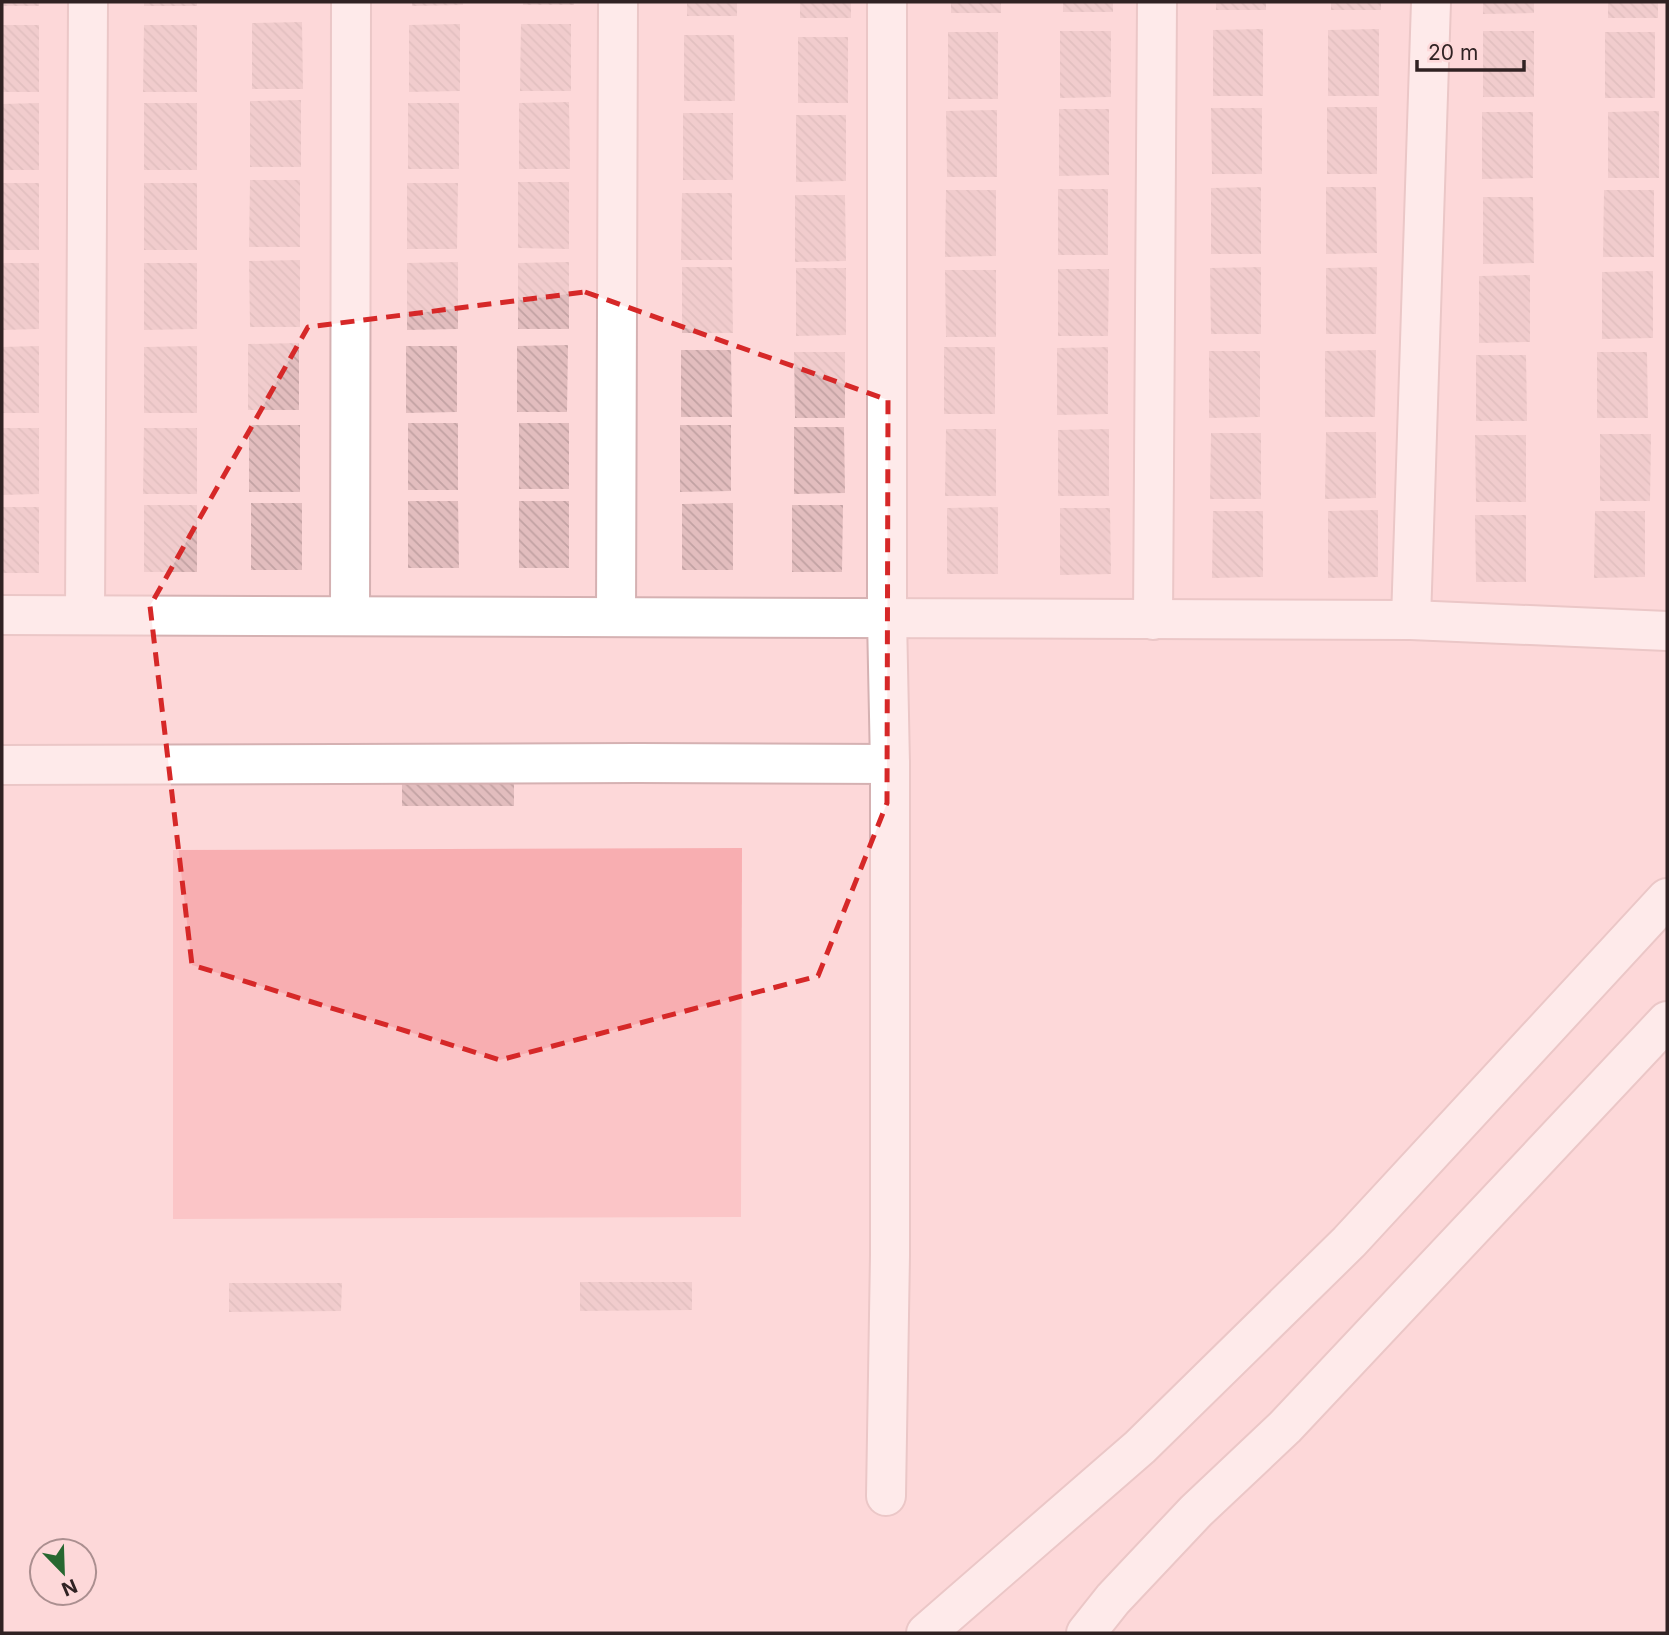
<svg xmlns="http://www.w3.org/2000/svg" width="1669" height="1635" viewBox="0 0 1669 1635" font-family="Inter,sans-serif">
	<defs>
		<pattern id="building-back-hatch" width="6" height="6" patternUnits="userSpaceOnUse" patternTransform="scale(1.75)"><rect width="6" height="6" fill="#e2bdbe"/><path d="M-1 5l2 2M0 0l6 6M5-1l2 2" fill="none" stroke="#c2a2a3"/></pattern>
	</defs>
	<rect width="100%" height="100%" fill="#fdd8d9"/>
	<path fill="#f8aeb1" d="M 742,848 L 741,1217 L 173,1219 L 173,850 Z"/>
	<g fill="url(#building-back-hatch)">
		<rect x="2" y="2" width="37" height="4"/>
		<rect x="144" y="2" width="53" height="4"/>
		<path d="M 412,2 L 463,2 L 463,5 L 412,6 Z"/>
		<rect x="523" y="2" width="51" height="3"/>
		<rect x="687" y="2" width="50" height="14"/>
		<rect x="800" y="2" width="51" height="16"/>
		<rect x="951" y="2" width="50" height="11"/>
		<rect x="1063" y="2" width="50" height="10"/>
		<rect x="1216" y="2" width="50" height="8"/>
		<rect x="1331" y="2" width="50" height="8"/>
		<path d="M 1483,2 L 1534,2 L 1534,13 L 1483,14 Z"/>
		<rect x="1608" y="2" width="50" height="16"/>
		<path d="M 302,22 L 303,89 L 252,89 L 252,23 Z"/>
		<path d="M 460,24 L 460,91 L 409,92 L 409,25 Z"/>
		<path d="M 521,24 L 571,24 L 571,91 L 520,91 Z"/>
		<rect x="2" y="25" width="37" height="67"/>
		<path d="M 144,25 L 197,25 L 197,92 L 143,92 Z"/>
		<path d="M 1263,29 L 1263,96 L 1213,96 L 1213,30 Z"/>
		<path d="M 1379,29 L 1379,96 L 1328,96 L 1328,30 Z"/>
		<path d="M 1060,31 L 1111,31 L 1111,97 L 1060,98 Z"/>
		<rect x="1483" y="31" width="51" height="66"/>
		<rect x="948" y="32" width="50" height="67"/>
		<rect x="1605" y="32" width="50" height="66"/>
		<path d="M 684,35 L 734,35 L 735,101 L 684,101 Z"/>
		<rect x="798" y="37" width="50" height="66"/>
		<path d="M 301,100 L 301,167 L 250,167 L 250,101 Z"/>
		<path d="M 569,102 L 570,169 L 519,169 L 519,103 Z"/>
		<path d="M 39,103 L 39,170 L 2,170 L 2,104 Z"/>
		<rect x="144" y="103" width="53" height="67"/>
		<rect x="408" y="103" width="51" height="66"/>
		<rect x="1327" y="107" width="50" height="67"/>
		<path d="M 1211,108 L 1262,108 L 1262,174 L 1212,174 Z"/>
		<path d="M 1059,109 L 1109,109 L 1109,175 L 1059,176 Z"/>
		<path d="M 997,110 L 997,177 L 947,177 L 946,111 Z"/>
		<path d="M 1659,111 L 1659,178 L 1608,178 L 1608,112 Z"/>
		<path d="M 1482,112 L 1533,112 L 1533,178 L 1482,179 Z"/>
		<rect x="683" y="113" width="50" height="67"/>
		<path d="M 796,115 L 846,115 L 846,181 L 796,182 Z"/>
		<path d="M 250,180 L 300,180 L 300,247 L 249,247 Z"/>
		<path d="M 518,182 L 569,182 L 569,249 L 518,248 Z"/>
		<rect x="2" y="183" width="37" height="67"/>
		<rect x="144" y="183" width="53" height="67"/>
		<path d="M 407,183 L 458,183 L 457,249 L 407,249 Z"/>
		<path d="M 1261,187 L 1261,254 L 1211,254 L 1211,188 Z"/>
		<path d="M 1326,187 L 1376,187 L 1377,253 L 1326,254 Z"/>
		<rect x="1058" y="189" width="50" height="66"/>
		<path d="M 946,190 L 996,190 L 996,256 L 945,257 Z"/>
		<path d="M 1604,190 L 1654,190 L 1654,257 L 1603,257 Z"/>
		<path d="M 682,193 L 732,193 L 732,260 L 681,260 Z"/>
		<path d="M 795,195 L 845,195 L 846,261 L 795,262 Z"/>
		<path d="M 1483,197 L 1533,197 L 1534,263 L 1483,264 Z"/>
		<path d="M 300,260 L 300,327 L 250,327 L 249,261 Z"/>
		<path d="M 458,262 L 458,329 L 407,330 L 407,263 Z"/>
		<path d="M 569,262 L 569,329 L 518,329 L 518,263 Z"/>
		<path d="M 2,263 L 39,263 L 39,329 L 2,330 Z"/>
		<path d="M 144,263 L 197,263 L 197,329 L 144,330 Z"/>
		<path d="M 682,267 L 732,267 L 733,333 L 682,333 Z"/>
		<path d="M 1261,267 L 1261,334 L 1211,334 L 1210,268 Z"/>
		<path d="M 1377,267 L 1376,334 L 1326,334 L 1326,268 Z"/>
		<path d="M 796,268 L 846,268 L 846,335 L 796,336 Z"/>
		<path d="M 1058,269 L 1109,269 L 1108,336 L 1058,336 Z"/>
		<path d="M 945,270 L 996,270 L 996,337 L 946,337 Z"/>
		<path d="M 1653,271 L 1653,338 L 1602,339 L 1602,272 Z"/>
		<path d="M 1530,275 L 1530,342 L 1479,343 L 1479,276 Z"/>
		<path d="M 299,343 L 299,410 L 248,410 L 248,344 Z"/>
		<path d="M 568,345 L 567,412 L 517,412 L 517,346 Z"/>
		<path d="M 39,346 L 39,413 L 2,413 L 2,347 Z"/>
		<path d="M 197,346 L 197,413 L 144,413 L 144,347 Z"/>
		<path d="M 406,346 L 457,346 L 457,412 L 406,413 Z"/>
		<rect x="944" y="347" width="51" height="67"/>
		<path d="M 1108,347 L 1108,414 L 1057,415 L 1057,348 Z"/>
		<path d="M 681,350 L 731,350 L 732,417 L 681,417 Z"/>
		<path d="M 1376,350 L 1375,417 L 1325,417 L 1325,351 Z"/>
		<path d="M 1209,351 L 1260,351 L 1260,417 L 1209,418 Z"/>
		<path d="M 794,352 L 845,352 L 845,418 L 795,418 Z"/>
		<path d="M 1597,352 L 1647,352 L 1648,418 L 1597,418 Z"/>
		<path d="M 1476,355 L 1526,355 L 1527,421 L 1476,421 Z"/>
		<rect x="408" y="423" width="50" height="67"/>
		<rect x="519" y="423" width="50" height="66"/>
		<rect x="249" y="425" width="51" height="67"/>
		<path d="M 680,425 L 731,425 L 731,491 L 680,492 Z"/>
		<path d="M 794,427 L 844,427 L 845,493 L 794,494 Z"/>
		<path d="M 2,428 L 39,428 L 39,494 L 2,495 Z"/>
		<path d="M 144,428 L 197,428 L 197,494 L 143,494 Z"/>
		<path d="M 946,429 L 996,429 L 996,496 L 945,496 Z"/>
		<path d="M 1109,429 L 1109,496 L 1058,496 L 1058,430 Z"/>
		<path d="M 1326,432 L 1376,432 L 1376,498 L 1325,499 Z"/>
		<path d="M 1211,433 L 1261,433 L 1261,499 L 1210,499 Z"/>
		<path d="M 1600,434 L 1651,434 L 1650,501 L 1600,501 Z"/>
		<path d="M 1475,435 L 1526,435 L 1526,502 L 1476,502 Z"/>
		<path d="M 408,501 L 458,501 L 459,568 L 408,568 Z"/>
		<rect x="519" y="501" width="50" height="67"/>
		<rect x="251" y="503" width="51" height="67"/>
		<path d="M 733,503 L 733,570 L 682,570 L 682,504 Z"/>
		<rect x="144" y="505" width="53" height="67"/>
		<path d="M 792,505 L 843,505 L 842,572 L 792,572 Z"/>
		<rect x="2" y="507" width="37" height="66"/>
		<path d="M 998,507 L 998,574 L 947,574 L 947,508 Z"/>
		<path d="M 1060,508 L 1110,508 L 1111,574 L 1060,575 Z"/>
		<path d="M 1378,510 L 1378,577 L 1328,578 L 1328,511 Z"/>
		<path d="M 1213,511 L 1263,511 L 1263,577 L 1212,578 Z"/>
		<path d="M 1595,511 L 1645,511 L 1645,577 L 1594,578 Z"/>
		<path d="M 1475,515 L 1526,515 L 1526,582 L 1476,582 Z"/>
		<rect x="402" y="777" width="112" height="29"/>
		<path d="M 580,1282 L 692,1282 L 692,1310 L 580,1311 Z"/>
		<path d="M 229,1283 L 342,1283 L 341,1311 L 229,1312 Z"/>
	</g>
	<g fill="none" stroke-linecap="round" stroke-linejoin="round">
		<defs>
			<g id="street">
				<path d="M 85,615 L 88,2"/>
				<path d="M 350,616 L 351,2"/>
				<path d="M 616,617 L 618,2"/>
				<path d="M 1153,620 L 1157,2"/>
				<path d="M 2,765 L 637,763 L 890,764"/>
				<path d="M 886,1496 L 890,1255 L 890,764 L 887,618 L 887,2"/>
			</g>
			<g id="secondary">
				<path d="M 2,615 L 1411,620 L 1667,631"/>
				<path d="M 1411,620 L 1431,2"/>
			</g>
			<g id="highway">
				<path d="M 926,1633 L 1140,1447 L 1349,1242 L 1667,898"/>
				<path d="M 1086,1633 L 1113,1599 L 1196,1511 L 1285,1427 L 1667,1021"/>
			</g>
		</defs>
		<use href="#street" stroke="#d5b1b2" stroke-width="42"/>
		<use href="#secondary" stroke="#d5b1b2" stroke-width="42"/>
		<use href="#highway" stroke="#d5b1b2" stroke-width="42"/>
		<use href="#street" stroke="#fff" stroke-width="38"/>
		<use href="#secondary" stroke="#fff" stroke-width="38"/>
		<use href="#highway" stroke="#fff" stroke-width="38"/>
	</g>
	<path d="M0 0H1669V1635H0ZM 585,292 L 888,400 L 887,803 L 818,976 L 500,1060 L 192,965 L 150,606 L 308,327 Z" fill="#fdd8d9" fill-opacity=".55" fill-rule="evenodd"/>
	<path fill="none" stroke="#d62828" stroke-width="5" stroke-dasharray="14 9" stroke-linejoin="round" d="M 585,292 L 888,400 L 887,803 L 818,976 L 500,1060 L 192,965 L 150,606 L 308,327 Z"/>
	<rect width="1669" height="1635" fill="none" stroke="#302223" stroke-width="7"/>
	<g transform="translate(63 1572) rotate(157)"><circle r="33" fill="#fdd8d9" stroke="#ab8f90" stroke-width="2"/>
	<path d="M0-5L12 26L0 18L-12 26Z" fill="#276730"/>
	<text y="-10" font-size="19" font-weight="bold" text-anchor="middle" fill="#302223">N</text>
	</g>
	<path d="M1417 60v10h107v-10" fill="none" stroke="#302223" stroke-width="3.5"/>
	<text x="1428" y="60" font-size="21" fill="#302223" stroke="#fdd8d9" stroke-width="5" paint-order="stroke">20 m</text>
</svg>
